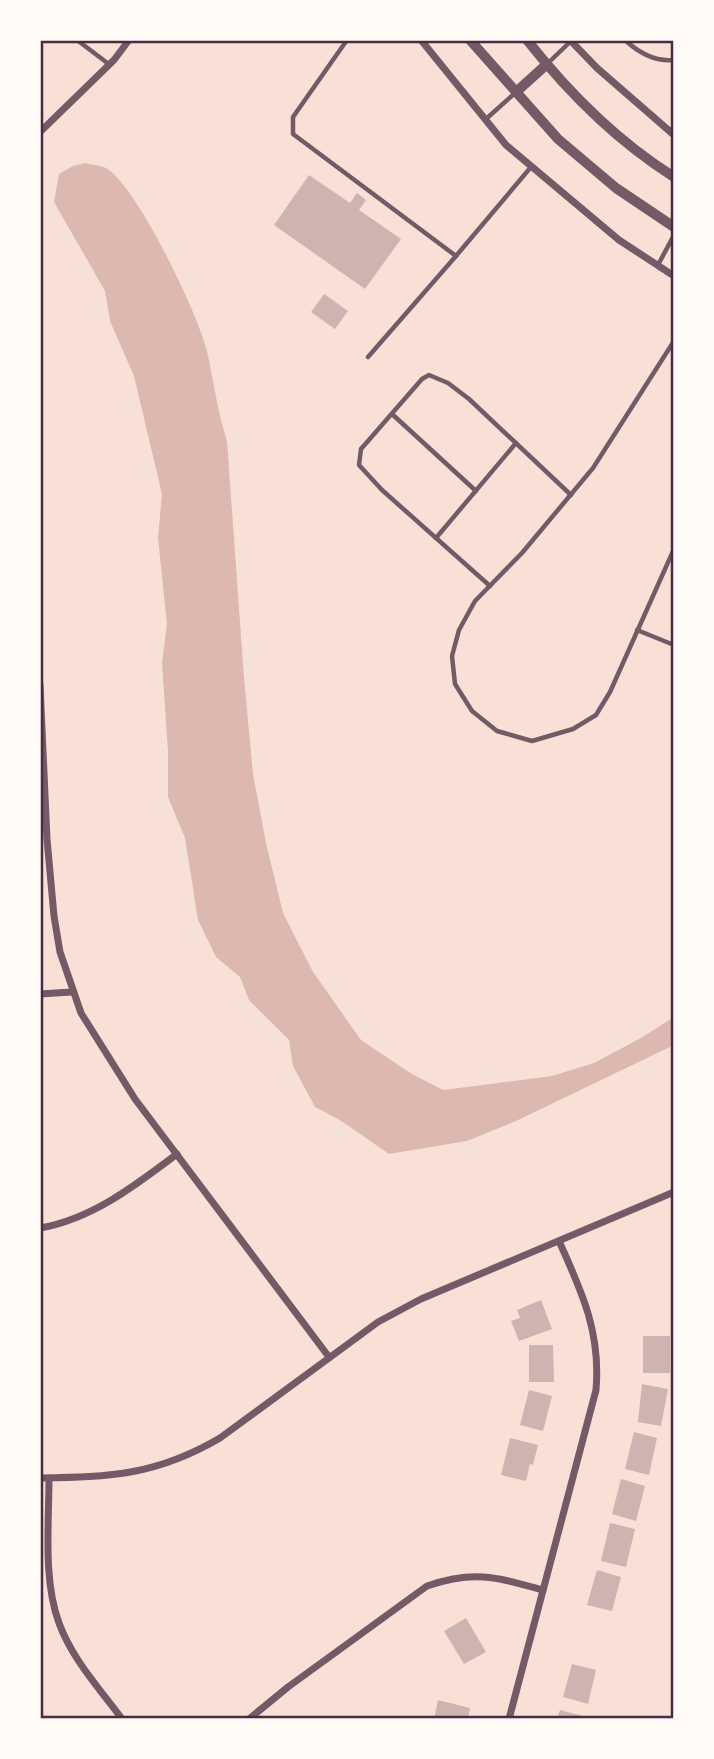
<svg xmlns="http://www.w3.org/2000/svg" width="714" height="1759" viewBox="0 0 714 1759" font-family="Montserrat,sans-serif">
	<rect width="100%" height="100%" fill="#f7e1d7"/>
	<path fill="#dcb8b0" d="M 85,163 C 91,165 100,165 106,168 C 137,186 198,314 207,351 C 214,383 217,409 227,441 L 244,678 L 253,774 L 266,843 L 283,913 L 313,972 L 361,1040 L 412,1074 L 443,1090 L 552,1076 L 594,1063 L 641,1038 L 674,1017 L 674,1045 L 516,1121 L 467,1141 L 389,1154 L 340,1120 L 315,1107 L 293,1066 L 289,1040 L 249,1000 L 240,977 L 216,957 L 198,920 L 185,838 L 168,797 L 168,751 L 162,663 L 167,624 L 158,538 L 162,494 L 134,376 L 110,321 L 105,291 L 54,202 L 59,174 L 73,166 Z"/>
	<g fill="#ccb4b1">
		<path d="M 309,175 L 350,203 L 357,193 L 366,200 L 359,210 L 401,239 L 365,289 L 274,225 Z"/>
		<path d="M 324,294 L 348,311 L 335,329 L 311,312 Z"/>
		<path d="M 541,1300 L 552,1329 L 519,1341 L 511,1321 L 520,1318 L 517,1310 Z"/>
		<rect x="643" y="1336" width="27" height="37"/>
		<path d="M 529,1345 L 553,1345 L 554,1382 L 529,1382 Z"/>
		<path d="M 642,1384 L 668,1389 L 661,1426 L 638,1422 Z"/>
		<path d="M 529,1390 L 552,1396 L 543,1431 L 520,1425 Z"/>
		<path d="M 634,1432 L 657,1438 L 649,1475 L 625,1469 Z"/>
		<path d="M 510,1438 L 538,1445 L 533,1465 L 530,1464 L 526,1481 L 501,1475 Z"/>
		<path d="M 621,1479 L 645,1486 L 636,1521 L 612,1514 Z"/>
		<path d="M 610,1523 L 635,1529 L 626,1567 L 601,1561 Z"/>
		<path d="M 597,1570 L 621,1577 L 612,1611 L 587,1605 Z"/>
		<path d="M 466,1618 L 486,1652 L 464,1664 L 444,1631 Z"/>
		<path d="M 572,1664 L 596,1670 L 588,1704 L 563,1697 Z"/>
		<path d="M 438,1700 L 470,1708 L 468,1719 L 434,1719 Z"/>
		<path d="M 560,1710 L 583,1716 L 582,1719 L 557,1719 Z"/>
	</g>
	<g fill="none" stroke-linecap="round" stroke-linejoin="round">
		<g stroke="#755966" stroke-width="4.5">
			<path d="M 77,40 L 110,65"/>
			<path d="M 347,40 L 293,117 L 293,134 L 456,256 L 531,167"/>
			<path d="M 625,40 C 639,53 655,62 674,60"/>
			<path d="M 547,64 L 571,41"/>
			<path d="M 486,119 L 515,93"/>
			<path d="M 658,265 L 674,235"/>
			<path d="M 674,341 L 593,468 L 522,553 L 475,601 L 459,630 L 452,656 L 455,684 L 472,711 L 497,731 L 532,741 L 573,729 L 596,715 L 610,692 L 674,549"/>
			<path d="M 368,357 L 456,256"/>
			<path d="M 392,414 L 476,491"/>
			<path d="M 436,538 L 516,443"/>
			<path d="M 490,586 L 382,490 L 359,465 L 361,449 L 422,379 L 429,375 L 448,383 L 469,399 L 571,495"/>
			<path d="M 637,630 L 674,645"/>
		</g>
		<g stroke="#755966" stroke-width="7">
			<path d="M 421,40 L 506,145 L 619,240 L 674,276"/>
			<path d="M 570,40 L 597,68 L 674,135"/>
			<path d="M 40,132 L 114,60 L 129,40"/>
			<path d="M 40,685 L 47,839 L 54,916 L 60,952 L 81,1013 L 135,1099 L 329,1357"/>
			<path d="M 40,994 L 72,992"/>
			<path d="M 40,1228 C 92,1219 136,1185 177,1154"/>
			<path d="M 40,1478 C 111,1477 157,1475 220,1438 L 378,1322 L 421,1299 L 674,1192"/>
			<path d="M 49,1478 C 49,1523 43,1580 59,1623 C 72,1659 100,1689 122,1719"/>
			<path d="M 249,1719 L 288,1687 L 427,1586 C 474,1570 496,1577 543,1590"/>
			<path d="M 509,1719 L 596,1390 C 601,1333 582,1292 559,1241"/>
		</g>
		<g stroke="#755966" stroke-width="10">
			<path d="M 470,40 L 558,139 L 616,188 L 674,227"/>
			<path d="M 527,40 C 568,92 617,141 674,177"/>
			<path d="M 516,92 L 546,65"/>
		</g>
	</g>
	<rect width="714" height="1759" fill="none" stroke="#fffaf5" stroke-width="84"/>
	<rect x="42" y="42" width="630" height="1675" fill="none" stroke="#4a2c40" stroke-width="2.5"/>
</svg>
